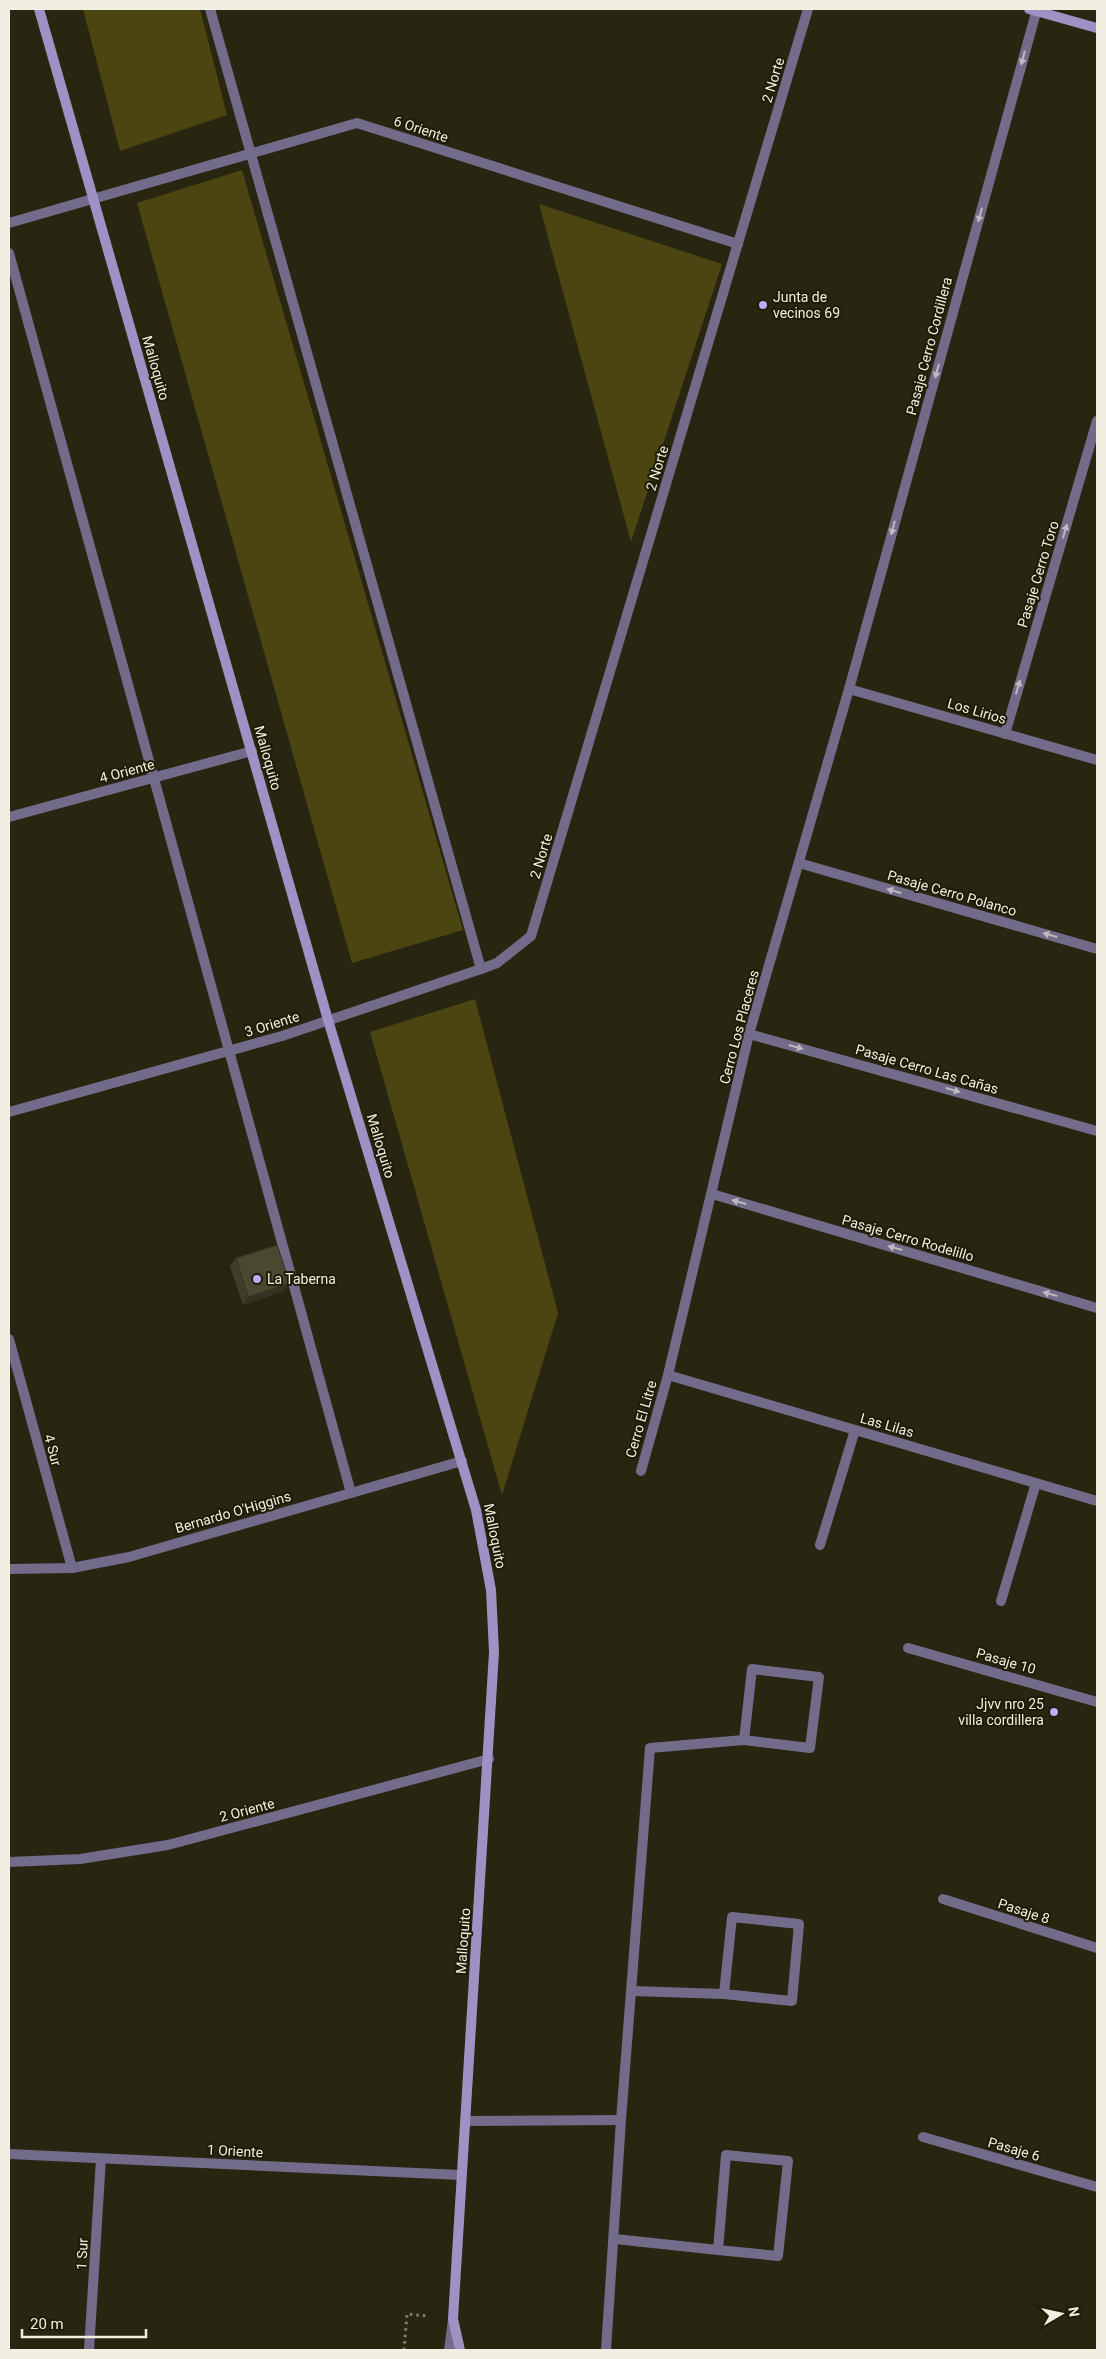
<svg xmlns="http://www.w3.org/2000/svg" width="1106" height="2359" viewBox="0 0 1106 2359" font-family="Roboto,sans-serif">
	<rect width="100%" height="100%" fill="#282511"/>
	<g fill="#4b4512">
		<path d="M 83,9 L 200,9 L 227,115 L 120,151 Z"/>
		<path d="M 242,170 L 463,930 L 352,963 L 137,203 Z"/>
		<path d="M 539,204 L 722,264 L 631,542 Z"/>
		<path d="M 475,999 L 558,1313 L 502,1495 L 370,1032 Z"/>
	</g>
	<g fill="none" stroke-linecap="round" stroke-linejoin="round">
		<path stroke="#817f6e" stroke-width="3" stroke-dasharray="2.5 4" stroke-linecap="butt" d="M 404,2350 L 407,2314 L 427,2316"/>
		<g stroke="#726b8a" stroke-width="10">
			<path d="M 210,9 L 481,969"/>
			<path d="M 9,223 L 357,123 L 738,244"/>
			<path d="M 9,253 L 351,1493"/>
			<path d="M 849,689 L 1097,760"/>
			<path d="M 1005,734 L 1097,421"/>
			<path d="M 9,817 L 252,751"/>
			<path d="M 799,863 L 1097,949"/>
			<path d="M 749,1034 L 1097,1131"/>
			<path d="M 9,1112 L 282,1036 L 481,969 L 497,963 L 531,936 L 808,9"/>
			<path d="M 712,1194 L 1097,1308"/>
			<path d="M 9,1339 L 72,1568"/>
			<path d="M 668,1375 L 1097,1501"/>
			<path d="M 641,1471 L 668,1375 L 749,1034 L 849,689 L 1037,9"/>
			<path d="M 820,1545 L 855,1430"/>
			<path d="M 9,1569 L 72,1568 L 129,1557 L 462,1461"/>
			<path d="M 1001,1601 L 1036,1483"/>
			<path d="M 908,1648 L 1097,1702"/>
			<path d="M 9,1862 L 80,1859 L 168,1845 L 489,1759"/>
			<path d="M 943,1899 L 1097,1948"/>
			<path d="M 732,1917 L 799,1924 L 792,2001 L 724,1994 Z"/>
			<path d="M 632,1991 L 724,1994"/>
			<path d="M 465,2121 L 621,2120"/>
			<path d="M 923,2137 L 1097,2187"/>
			<path d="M 9,2154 L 460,2175"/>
			<path d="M 726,2155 L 788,2161 L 778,2256 L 718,2250 Z"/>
			<path d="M 615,2239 L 718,2250"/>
			<path d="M 89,2350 L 101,2159"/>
			<path d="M 449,2350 L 453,2320"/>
			<path d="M 606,2350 L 621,2120 L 650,1748 L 744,1740 L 810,1748 L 819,1677 L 752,1669 L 744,1740"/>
		</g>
		<g stroke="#9e92c5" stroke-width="10">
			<path d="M 39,9 L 328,1020 L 476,1510 L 491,1590 L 494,1652 L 453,2319 L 460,2350"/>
			<path d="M 1029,9 L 1097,28"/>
		</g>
	</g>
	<path fill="#403e2b" d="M 236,1258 L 284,1291 L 243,1305 L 230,1266 Z"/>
	<path fill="#343223" d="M 290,1283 L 284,1291 L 243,1305 L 248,1297 Z"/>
	<path fill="#4b4832" stroke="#343223" d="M 277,1245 L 290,1283 L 248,1297 L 236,1258 Z"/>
	<defs><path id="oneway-solid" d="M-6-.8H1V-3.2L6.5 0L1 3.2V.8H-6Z" transform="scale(1.25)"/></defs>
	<g fill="#bebabf">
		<use href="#oneway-solid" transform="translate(1023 58) rotate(105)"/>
		<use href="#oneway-solid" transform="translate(980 215) rotate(105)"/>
		<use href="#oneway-solid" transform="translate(937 371) rotate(105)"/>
		<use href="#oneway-solid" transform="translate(893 528) rotate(105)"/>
		<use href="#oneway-solid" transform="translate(1065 531) rotate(-73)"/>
		<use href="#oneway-solid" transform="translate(1018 687) rotate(-73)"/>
		<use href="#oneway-solid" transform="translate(894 891) rotate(-164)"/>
		<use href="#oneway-solid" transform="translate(1050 935) rotate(-164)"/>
		<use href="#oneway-solid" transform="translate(796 1047) rotate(16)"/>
		<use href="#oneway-solid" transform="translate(953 1090) rotate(16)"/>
		<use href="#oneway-solid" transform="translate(739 1202) rotate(-164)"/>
		<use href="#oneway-solid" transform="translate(895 1248) rotate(-164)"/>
		<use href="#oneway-solid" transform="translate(1050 1294) rotate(-164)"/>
	</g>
	<g fill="#bcaaf5" stroke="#1e1c07" stroke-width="2">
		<circle cx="763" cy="305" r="5"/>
		<circle cx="257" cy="1279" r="5"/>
		<circle cx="1054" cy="1712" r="5"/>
	</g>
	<g text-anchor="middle" stroke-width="4" stroke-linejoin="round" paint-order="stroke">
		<g font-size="14" fill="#f0efe2" stroke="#1e1c07">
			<text transform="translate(773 80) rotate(-73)" y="5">2 Norte</text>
			<text transform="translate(421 129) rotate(18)" y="5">6 Oriente</text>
			<text transform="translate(929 346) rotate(-75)" y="5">Pasaje Cerro Cordillera</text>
			<text transform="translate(156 368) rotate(74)" y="5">Malloquito</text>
			<text transform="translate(657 468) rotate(-73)" y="5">2 Norte</text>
			<text transform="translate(1038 574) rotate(-73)" y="5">Pasaje Cerro Toro</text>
			<text transform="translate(977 711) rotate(16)" y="5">Los Lirios</text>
			<text transform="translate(268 758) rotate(74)" y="5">Malloquito</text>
			<text transform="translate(127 771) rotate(-15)" y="5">4 Oriente</text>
			<text transform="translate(541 856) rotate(-73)" y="5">2 Norte</text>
			<text transform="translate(952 893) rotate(16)" y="5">Pasaje Cerro Polanco</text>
			<text transform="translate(272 1024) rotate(-17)" y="5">3 Oriente</text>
			<text transform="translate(739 1027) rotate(-75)" y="5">Cerro Los Placeres</text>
			<text transform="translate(927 1069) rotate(16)" y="5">Pasaje Cerro Las Cañas</text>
			<text transform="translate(381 1146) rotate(73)" y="5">Malloquito</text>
			<text transform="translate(908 1238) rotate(16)" y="5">Pasaje Cerro Rodelillo</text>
			<text transform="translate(641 1419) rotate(-74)" y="5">Cerro El Litre</text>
			<text transform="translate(887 1425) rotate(16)" y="5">Las Lilas</text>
			<text transform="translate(53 1450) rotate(75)" y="5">4 Sur</text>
			<text transform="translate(233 1512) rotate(-16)" y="5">Bernardo O'Higgins</text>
			<text transform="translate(495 1536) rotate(79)" y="5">Malloquito</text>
			<text transform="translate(1006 1661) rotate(16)" y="5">Pasaje 10</text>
			<text transform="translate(247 1810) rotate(-15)" y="5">2 Oriente</text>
			<text transform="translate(1024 1911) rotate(18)" y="5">Pasaje 8</text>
			<text transform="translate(463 1941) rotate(-86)" y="5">Malloquito</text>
			<text transform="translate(1014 2149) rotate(16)" y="5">Pasaje 6</text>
			<text transform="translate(235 2151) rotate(3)" y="5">1 Oriente</text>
			<text transform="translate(82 2254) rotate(-87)" y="5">1 Sur</text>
		</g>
		<g font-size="14" fill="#f0efe2" stroke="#1e1c07" text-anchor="start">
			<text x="773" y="302">Junta de<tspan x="773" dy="16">vecinos 69</tspan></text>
			<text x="267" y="1284">La Taberna</text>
			<text x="1044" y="1709" text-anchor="end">Jjvv nro 25<tspan x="1044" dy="16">villa cordillera</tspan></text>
		</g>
	</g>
	<rect width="1106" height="2359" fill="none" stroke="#f0efe2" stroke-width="20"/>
	<g transform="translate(1061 2314) rotate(81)" stroke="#1e1c07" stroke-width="4" paint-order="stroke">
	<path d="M0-4L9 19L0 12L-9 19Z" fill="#f0efe2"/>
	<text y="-8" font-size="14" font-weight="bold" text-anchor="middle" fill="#f0efe2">N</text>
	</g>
	<path d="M22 2329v8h124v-8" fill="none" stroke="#f0efe2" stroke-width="2.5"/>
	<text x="30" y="2329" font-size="15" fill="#f0efe2" stroke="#1e1c07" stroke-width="4" paint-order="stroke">20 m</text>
</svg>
